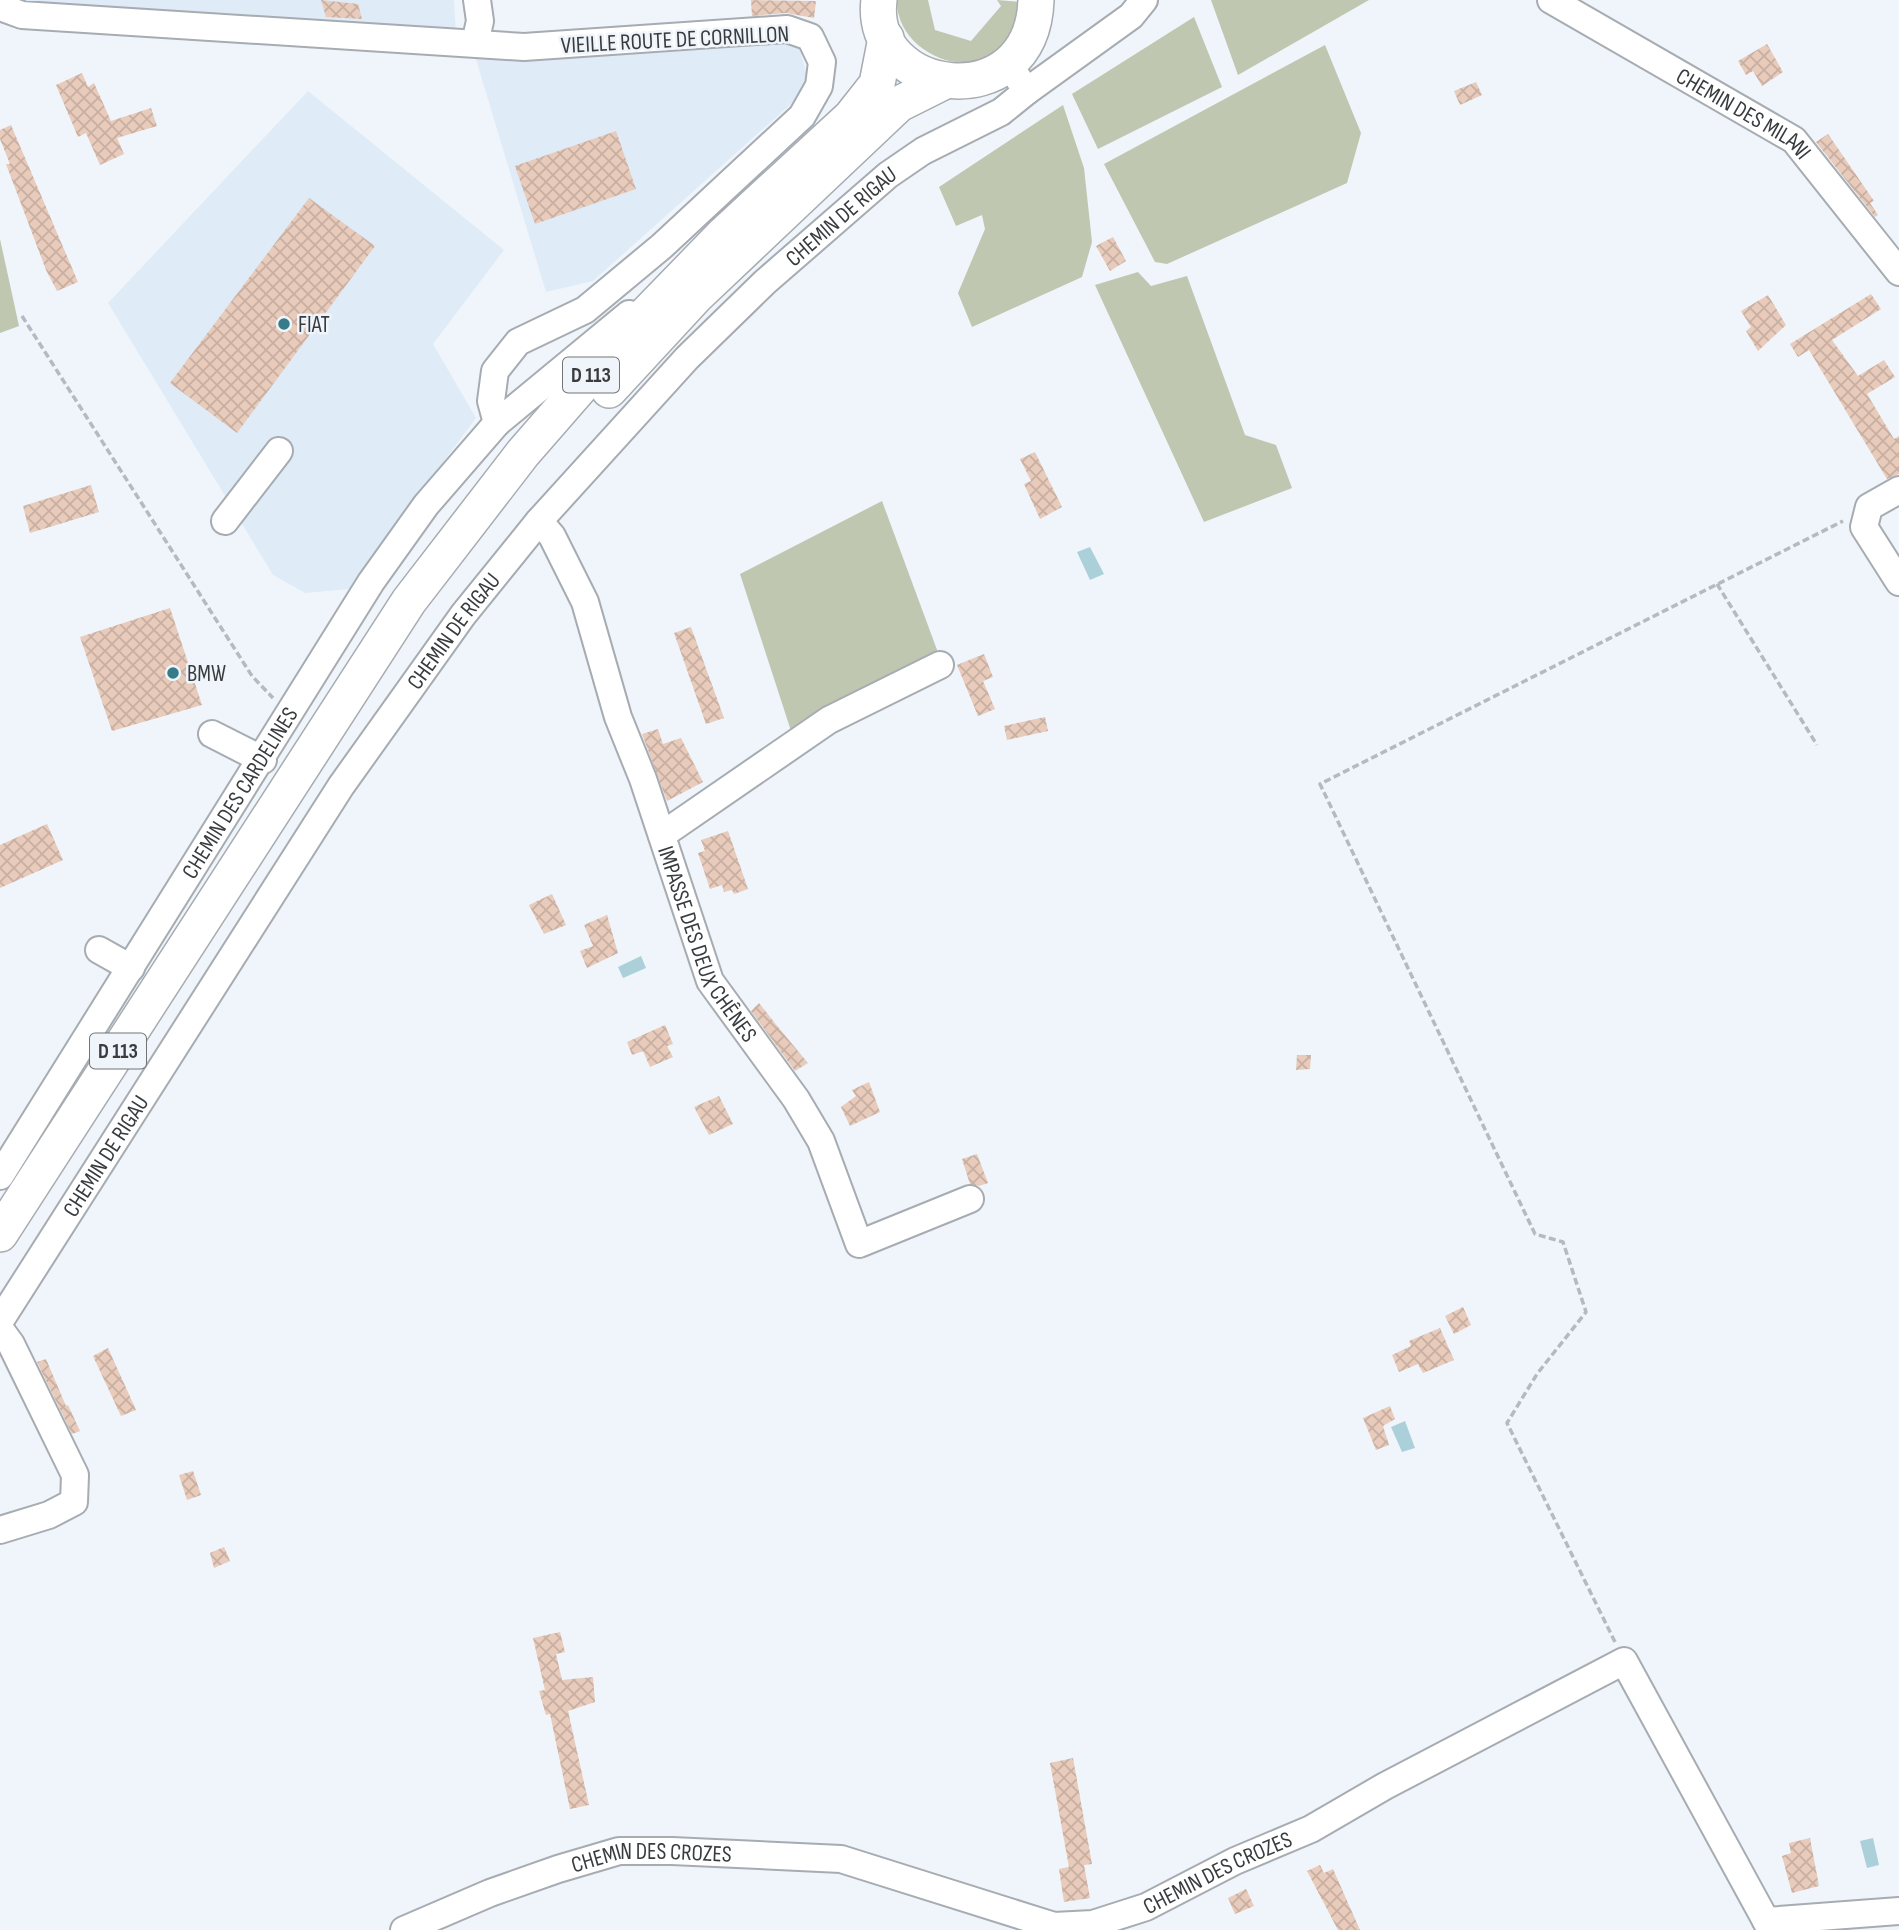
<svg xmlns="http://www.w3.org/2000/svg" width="1899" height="1930" viewBox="0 0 1899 1930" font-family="'Sofia Sans Condensed',sans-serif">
	<defs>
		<pattern id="building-cross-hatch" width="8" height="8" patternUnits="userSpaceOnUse" patternTransform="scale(1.75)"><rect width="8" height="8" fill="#e8cbba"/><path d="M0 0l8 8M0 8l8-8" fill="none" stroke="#c8afa1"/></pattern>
	</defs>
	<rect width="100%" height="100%" fill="#eff5fb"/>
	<g fill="#dfebf7">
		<path d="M 14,0 L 454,0 L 456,33 L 29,5 Z"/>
		<path d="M 795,32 L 810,87 L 593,281 L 546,292 L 475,56 Z"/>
		<path d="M 308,91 L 504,250 L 433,344 L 476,418 L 349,589 L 305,593 L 273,575 L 108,303 Z"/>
	</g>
	<g fill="#bfc7b1">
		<path d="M 897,0 L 928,0 L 935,30 L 971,41 L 1001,6 L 997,0 L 1021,2 C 1016,19 1012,39 998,51 C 960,82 895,47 897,0 Z"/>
		<path d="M 1211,0 L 1369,0 L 1238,75 Z"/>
		<path d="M 1194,17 L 1222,87 L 1098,149 L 1072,94 Z"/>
		<path d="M 1325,45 L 1361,133 L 1347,183 L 1167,264 L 1155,262 L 1104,164 Z"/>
		<path d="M 1063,105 L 1084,168 L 1092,242 L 1082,277 L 972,327 L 958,293 L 985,229 L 982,215 L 956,226 L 939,187 Z"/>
		<path d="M 0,239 L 19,326 L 0,333 Z"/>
		<path d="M 1138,272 L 1151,286 L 1187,276 L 1245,435 L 1276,445 L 1292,488 L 1204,522 L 1095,285 Z"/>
		<path d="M 882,501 L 940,658 L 793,737 L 740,574 Z"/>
	</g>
	<g fill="#acd0d9">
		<path d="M 1090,547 L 1104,574 L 1090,580 L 1077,552 Z"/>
		<path d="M 641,956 L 646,968 L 623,978 L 618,967 Z"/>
		<path d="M 1405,1421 L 1415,1448 L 1402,1452 L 1391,1427 Z"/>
		<path d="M 1873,1838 L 1879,1865 L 1867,1868 L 1860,1841 Z"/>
	</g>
	<g fill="url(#building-cross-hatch)">
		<path d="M 321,0 L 358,4 L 362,19 L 326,17 Z"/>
		<path d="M 751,0 L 816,1 L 814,18 L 786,13 L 752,16 Z"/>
		<path d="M 1767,44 L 1783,72 L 1762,86 L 1753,71 L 1746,75 L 1738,61 Z"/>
		<path d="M 82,73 L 88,87 L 94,83 L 111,121 L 151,108 L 157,126 L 117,138 L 124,154 L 100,165 L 86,133 L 78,137 L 56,85 Z"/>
		<path d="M 1476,82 L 1482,95 L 1460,105 L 1454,91 Z"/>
		<path d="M 11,125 L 78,282 L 57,291 L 46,270 L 6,164 L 10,164 L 0,139 L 0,130 Z"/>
		<path d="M 616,131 L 636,189 L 535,224 L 515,166 Z"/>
		<path d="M 1828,134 L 1874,201 L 1870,203 L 1878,215 L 1875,217 L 1816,142 Z"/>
		<path d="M 309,198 L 375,246 L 237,433 L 170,383 Z"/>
		<path d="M 1113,237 L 1126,261 L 1110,271 L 1096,246 Z"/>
		<path d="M 1871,294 L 1881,309 L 1832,340 L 1858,376 L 1884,360 L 1895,377 L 1867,394 L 1894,439 L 1899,436 L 1899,474 L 1887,479 L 1809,350 L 1798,357 L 1790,344 Z"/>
		<path d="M 1768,295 L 1786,325 L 1758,351 L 1746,331 L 1751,327 L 1741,311 Z"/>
		<path d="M 1035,452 L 1062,507 L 1040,519 L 1024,484 L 1031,481 L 1020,459 Z"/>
		<path d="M 91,485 L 99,512 L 30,533 L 23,506 Z"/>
		<path d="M 170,608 L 202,705 L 112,731 L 80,637 Z"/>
		<path d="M 691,627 L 724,718 L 706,724 L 674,633 Z"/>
		<path d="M 984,654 L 993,677 L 983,681 L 995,709 L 978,716 L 957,665 Z"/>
		<path d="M 1045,717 L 1048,731 L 1007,740 L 1004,726 Z"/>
		<path d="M 658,729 L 663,744 L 681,738 L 703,782 L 667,801 L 642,734 Z"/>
		<path d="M 47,824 L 63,860 L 0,888 L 0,845 Z"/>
		<path d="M 728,831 L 748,889 L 734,894 L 732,890 L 724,892 L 722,885 L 710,889 L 698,853 L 705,851 L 701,840 Z"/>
		<path d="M 552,894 L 566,925 L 544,934 L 529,905 Z"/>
		<path d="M 607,915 L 618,953 L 587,968 L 580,951 L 593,946 L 584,925 Z"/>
		<path d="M 759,1003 L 778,1027 L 808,1063 L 795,1071 L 751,1011 Z"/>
		<path d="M 665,1025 L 673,1044 L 667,1046 L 673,1057 L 650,1067 L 643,1051 L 632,1055 L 627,1042 Z"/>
		<path d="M 1297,1055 L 1311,1055 L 1310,1069 L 1296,1070 Z"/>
		<path d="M 869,1082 L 880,1112 L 850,1126 L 841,1107 L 856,1096 L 852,1090 Z"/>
		<path d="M 719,1096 L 733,1124 L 709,1135 L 694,1107 Z"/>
		<path d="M 977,1154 L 988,1183 L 979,1186 L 970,1184 L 962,1159 Z"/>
		<path d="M 1463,1307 L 1471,1325 L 1454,1334 L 1445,1316 Z"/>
		<path d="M 1440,1328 L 1454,1360 L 1423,1373 L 1418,1364 L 1399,1372 L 1392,1355 L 1411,1346 L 1409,1341 Z"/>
		<path d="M 108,1348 L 136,1410 L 121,1416 L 93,1356 Z"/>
		<path d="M 46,1359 L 66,1406 L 68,1405 L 80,1431 L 72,1434 L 37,1362 Z"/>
		<path d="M 1390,1406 L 1395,1419 L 1383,1426 L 1389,1445 L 1376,1450 L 1363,1418 Z"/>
		<path d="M 193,1471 L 201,1495 L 187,1500 L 179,1475 Z"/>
		<path d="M 224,1547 L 230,1561 L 214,1568 L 210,1553 Z"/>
		<path d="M 560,1632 L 565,1652 L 556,1654 L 562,1680 L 593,1677 L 595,1702 L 568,1711 L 589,1805 L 570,1809 L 550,1714 L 546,1715 L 539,1691 L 545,1690 L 533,1638 Z"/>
		<path d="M 1073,1758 L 1092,1864 L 1084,1865 L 1090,1898 L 1064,1902 L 1059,1869 L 1069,1867 L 1050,1763 Z"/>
		<path d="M 1810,1838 L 1819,1886 L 1792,1893 L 1782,1856 L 1791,1853 L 1789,1843 Z"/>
		<path d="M 1320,1865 L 1324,1873 L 1333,1869 L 1360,1930 L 1338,1930 L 1307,1871 Z"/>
		<path d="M 1246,1889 L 1254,1906 L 1235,1914 L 1228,1898 Z"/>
	</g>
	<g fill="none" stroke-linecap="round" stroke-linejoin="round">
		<defs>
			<g id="minor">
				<path id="s1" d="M 1551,0 L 1794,140 L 1899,272"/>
				<path d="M 0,7 L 22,15 L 524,47 L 787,29 L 810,37 L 822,62 L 819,86 L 802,116 L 662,246 L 585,310 L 518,342 L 495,371 L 491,401 L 497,423"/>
				<path d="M 475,43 L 480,21 L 477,0"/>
				<path d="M 1027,91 L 1131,16 L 1144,0"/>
				<path d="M 1899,490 L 1869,507 L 1864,527 L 1899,582"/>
				<path d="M 225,521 L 279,451"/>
				<path id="s2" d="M 539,521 L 552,536 L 585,602 L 618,717 L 643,779 L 710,981 L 796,1099 L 821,1141 L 859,1244 L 970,1199"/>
				<path d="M 212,734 L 263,760"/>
				<path d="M 662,835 L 829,720 L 940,665"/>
				<path d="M 99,950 L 131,968"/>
				<path id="s3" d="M 0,1176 L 371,582 L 426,505 L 497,423 L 629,314"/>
				<path id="s4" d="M 0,1321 L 341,786 L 463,615 L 539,521 L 687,358 L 765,282 L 888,175 L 923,151 L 1001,112 L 1027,91 L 1008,64"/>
				<path d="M 0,1329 L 11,1344 L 75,1475 L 74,1502 L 49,1515 L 0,1530"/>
				<path d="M 1766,1921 L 1899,1911"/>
				<path id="s5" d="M 404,1930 L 490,1893 L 558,1869 L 619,1851 L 672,1851 L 841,1859 L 1054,1926 L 1093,1924 L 1146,1907 L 1235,1861 L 1311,1829 L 1385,1786 L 1624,1661 L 1771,1930"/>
			</g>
			<g id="major">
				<path d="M 879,0 C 867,95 1032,120 1036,0"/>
				<path d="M 609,390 L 695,297 L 899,104 L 945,81"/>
				<path d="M 0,1234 L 409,601 L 523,453 L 624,337 L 724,234 L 851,117 L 877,84 L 886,38"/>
			</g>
		</defs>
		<use href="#minor" stroke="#a6acb1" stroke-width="30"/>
		<use href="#major" stroke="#a6acb1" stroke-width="38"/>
		<g stroke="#b5babf" stroke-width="3.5" stroke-dasharray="7 3.5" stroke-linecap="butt">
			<path d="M 22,316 L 252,676 L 273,698"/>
			<path d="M 1717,584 L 1817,745"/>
			<path d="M 1615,1642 L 1507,1423 L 1537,1374 L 1586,1312 L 1563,1242 L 1535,1234 L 1320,784 L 1843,521"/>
		</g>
		<use href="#minor" stroke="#fff" stroke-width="26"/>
		<use href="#major" stroke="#fff" stroke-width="35"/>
	</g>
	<g fill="#367c88" stroke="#eff5fb" stroke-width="2.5">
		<circle cx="284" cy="324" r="7"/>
		<circle cx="173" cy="673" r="7"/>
	</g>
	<g text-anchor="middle" stroke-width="5" stroke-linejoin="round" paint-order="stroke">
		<g fill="#eff5fb" stroke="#707477" stroke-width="2">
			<rect x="563" y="357.5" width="56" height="35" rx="5"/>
			<rect x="90" y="1033.5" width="56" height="35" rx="5"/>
		</g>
		<g font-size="21" font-weight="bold" fill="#393c3e">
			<text x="591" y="382">D 113</text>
			<text x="118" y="1058">D 113</text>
		</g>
		<g font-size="23" fill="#393c3e" stroke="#eff5fb">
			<text transform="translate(675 39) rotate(-3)" y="8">VIEILLE ROUTE DE CORNILLON</text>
			<text dy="8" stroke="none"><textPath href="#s1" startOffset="224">CHEMIN DES MILANI</textPath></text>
			<text dy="8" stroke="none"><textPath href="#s4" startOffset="1395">CHEMIN DE RIGAU</textPath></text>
			<text dy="8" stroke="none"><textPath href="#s4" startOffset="826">CHEMIN DE RIGAU</textPath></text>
			<text dy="8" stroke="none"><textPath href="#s3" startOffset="452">CHEMIN DES CARDELINES</textPath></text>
			<text dy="8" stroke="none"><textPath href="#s2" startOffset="458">IMPASSE DES DEUX CHÊNES</textPath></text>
			<text dy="8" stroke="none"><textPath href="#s4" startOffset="196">CHEMIN DE RIGAU</textPath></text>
			<text dy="8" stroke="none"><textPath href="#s5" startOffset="261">CHEMIN DES CROZES</textPath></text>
			<text dy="8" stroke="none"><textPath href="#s5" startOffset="849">CHEMIN DES CROZES</textPath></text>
		</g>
		<g font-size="23" fill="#393c3e" stroke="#eff5fb" text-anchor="start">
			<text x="298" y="332">FIAT</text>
			<text x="187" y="681">BMW</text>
		</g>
	</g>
</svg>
